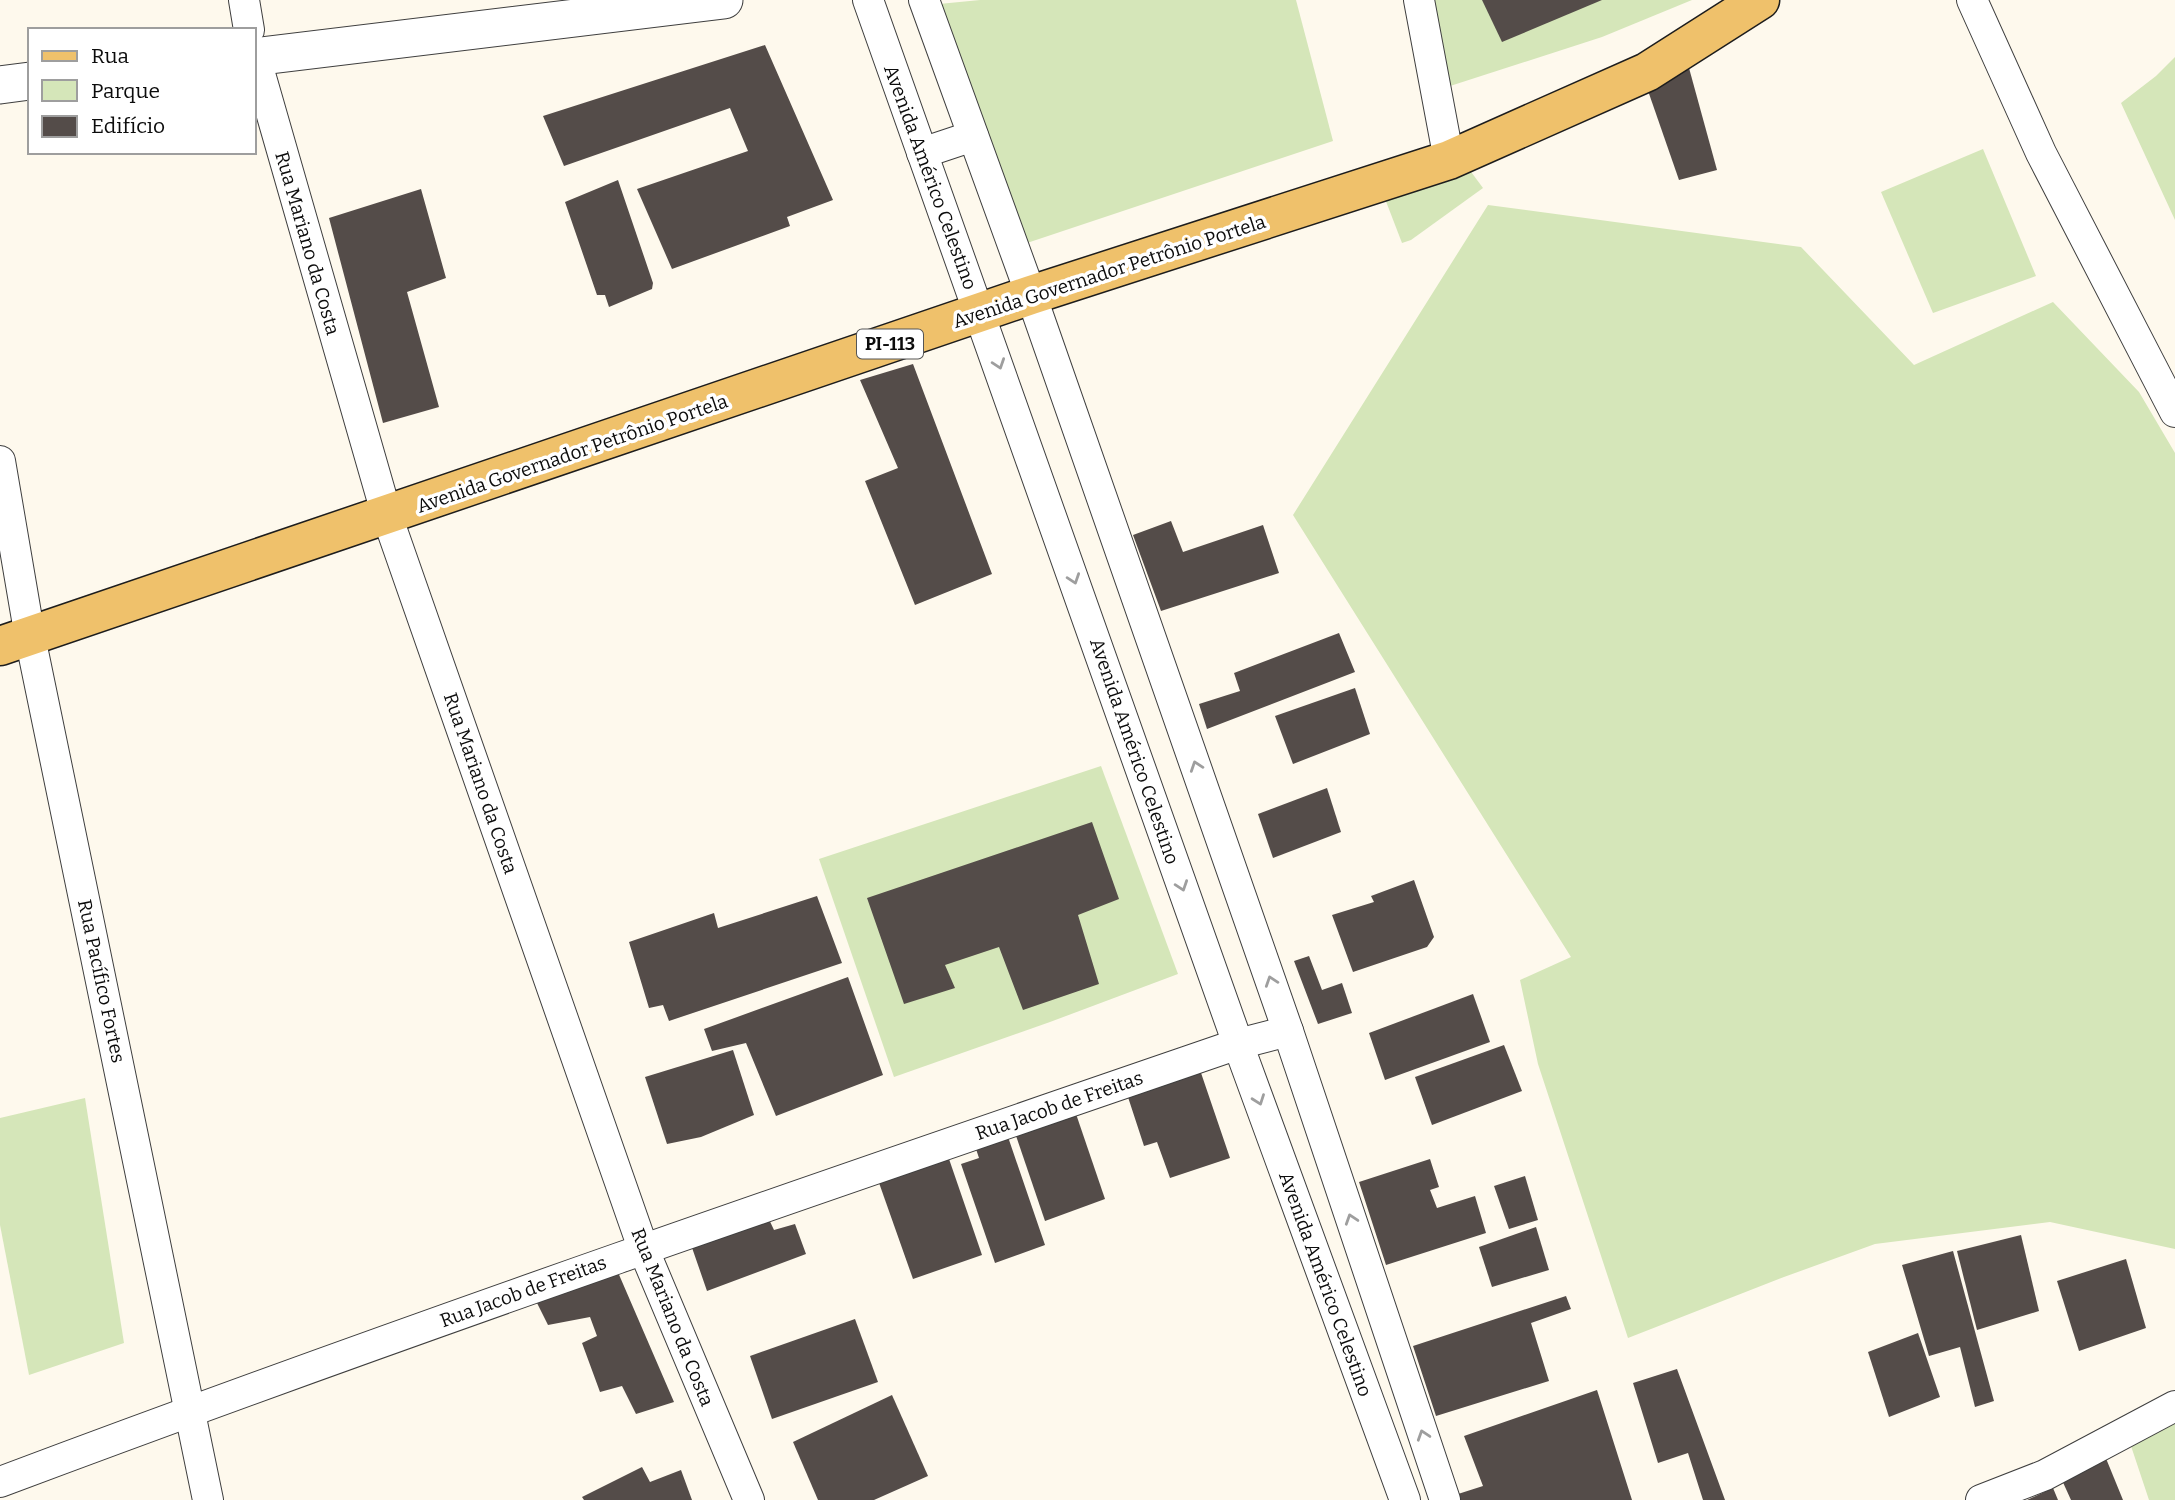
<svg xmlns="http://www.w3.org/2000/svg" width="2175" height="1500" viewBox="0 0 2175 1500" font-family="Bitter,serif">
	<rect width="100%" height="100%" fill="#fef9ed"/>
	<g fill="#d5e6b9">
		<path d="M 980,0 L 1296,0 L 1333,141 L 1027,243 L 939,4 Z"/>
		<path d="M 1431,0 L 1692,0 L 1602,37 L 1447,87 Z"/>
		<path d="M 2175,57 L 2175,220 L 2121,103 L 2156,76 Z"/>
		<path d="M 1983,149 L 2036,276 L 1933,313 L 1881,192 Z"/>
		<path d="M 1463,161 L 1483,188 L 1411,240 L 1402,243 L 1382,191 Z"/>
		<path d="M 1488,205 L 1801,247 L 1914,365 L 2053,302 L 2139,392 L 2175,453 L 2175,1249 L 2050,1222 L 1875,1244 L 1784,1277 L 1628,1338 L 1538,1064 L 1520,980 L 1571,957 L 1293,515 Z"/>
		<path d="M 1101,766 L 1178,974 L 1050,1022 L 894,1077 L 819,859 Z"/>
		<path d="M 85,1098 L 124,1343 L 29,1375 L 0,1225 L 0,1118 Z"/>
		<path d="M 2175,1413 L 2175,1500 L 2149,1500 L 2128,1437 Z"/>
	</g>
	<g fill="#544c49">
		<path d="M 1482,0 L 1602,0 L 1502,42 Z"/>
		<path d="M 765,45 L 833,200 L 787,217 L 790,226 L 672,269 L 637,189 L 748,151 L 730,108 L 564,166 L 543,116 Z"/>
		<path d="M 1689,68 L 1717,170 L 1679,180 L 1646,85 Z"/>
		<path d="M 618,180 L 653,283 L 652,289 L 609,307 L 605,295 L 597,295 L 565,202 Z"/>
		<path d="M 421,189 L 446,278 L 407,292 L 439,407 L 383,423 L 329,218 Z"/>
		<path d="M 913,364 L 992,574 L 915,605 L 865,481 L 898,468 L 860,380 Z"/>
		<path d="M 1171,521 L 1183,552 L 1263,525 L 1279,573 L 1161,611 L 1133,535 Z"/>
		<path d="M 1339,633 L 1355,672 L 1207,729 L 1199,704 L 1240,691 L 1234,673 Z"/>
		<path d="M 1355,688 L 1370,734 L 1293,764 L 1275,716 Z"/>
		<path d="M 1327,788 L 1341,832 L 1273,858 L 1258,814 Z"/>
		<path d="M 1092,822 L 1119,899 L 1078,915 L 1099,984 L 1023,1010 L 999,947 L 945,965 L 955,988 L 904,1004 L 867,898 Z"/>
		<path d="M 1414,880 L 1434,937 L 1427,947 L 1353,972 L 1332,915 L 1374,902 L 1371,896 Z"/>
		<path d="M 817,896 L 842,963 L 669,1021 L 663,1005 L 649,1008 L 629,942 L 714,913 L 718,928 Z"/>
		<path d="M 1309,956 L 1322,990 L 1342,983 L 1352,1013 L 1318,1024 L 1294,961 Z"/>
		<path d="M 848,977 L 883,1075 L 776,1116 L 746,1043 L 712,1051 L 704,1029 Z"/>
		<path d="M 1473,994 L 1490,1042 L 1385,1080 L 1369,1033 Z"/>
		<path d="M 1504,1045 L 1522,1091 L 1432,1125 L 1415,1077 Z"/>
		<path d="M 733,1050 L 754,1115 L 701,1137 L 667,1144 L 645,1077 Z"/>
		<path d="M 1199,1067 L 1230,1158 L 1170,1178 L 1157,1142 L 1144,1146 L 1126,1091 Z"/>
		<path d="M 1075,1111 L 1105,1199 L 1045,1221 L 1014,1130 Z"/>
		<path d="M 1007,1134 L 1045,1245 L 995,1263 L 961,1164 L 979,1158 L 975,1146 Z"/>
		<path d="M 948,1156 L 982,1255 L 913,1279 L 878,1180 Z"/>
		<path d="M 1430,1159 L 1439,1187 L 1430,1190 L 1437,1208 L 1475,1196 L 1486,1233 L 1386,1265 L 1359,1182 Z"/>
		<path d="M 1525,1176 L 1538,1220 L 1509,1229 L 1494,1186 Z"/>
		<path d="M 766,1213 L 774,1230 L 795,1224 L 806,1254 L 707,1291 L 689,1239 Z"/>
		<path d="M 1536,1227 L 1549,1270 L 1492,1287 L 1479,1247 Z"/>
		<path d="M 2021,1235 L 2039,1311 L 1977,1330 L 1957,1251 Z"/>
		<path d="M 1953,1251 L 1994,1401 L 1975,1407 L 1960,1347 L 1929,1356 L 1902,1265 Z"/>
		<path d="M 2126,1259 L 2146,1328 L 2079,1351 L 2057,1281 Z"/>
		<path d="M 617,1270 L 674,1402 L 636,1414 L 622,1386 L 600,1392 L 582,1343 L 597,1336 L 590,1317 L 548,1325 L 535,1299 Z"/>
		<path d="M 1566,1296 L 1571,1309 L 1531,1323 L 1549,1381 L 1436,1416 L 1413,1346 Z"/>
		<path d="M 855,1319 L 878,1382 L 772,1419 L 750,1356 Z"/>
		<path d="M 1918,1333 L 1940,1397 L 1889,1417 L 1868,1352 Z"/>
		<path d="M 1677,1369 L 1725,1500 L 1703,1500 L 1688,1453 L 1658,1463 L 1633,1383 Z"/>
		<path d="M 1597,1390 L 1632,1500 L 1460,1500 L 1458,1494 L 1483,1486 L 1464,1436 Z"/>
		<path d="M 892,1395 L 928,1476 L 874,1500 L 818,1500 L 793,1442 Z"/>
		<path d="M 2105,1456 L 2123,1500 L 2071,1500 L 2061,1478 Z"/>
		<path d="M 642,1467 L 650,1482 L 681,1470 L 692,1500 L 584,1500 L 582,1497 Z"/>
		<path d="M 2053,1488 L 2058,1500 L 2027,1500 Z"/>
	</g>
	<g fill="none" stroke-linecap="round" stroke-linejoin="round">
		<defs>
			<g id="minor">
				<path d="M 244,0 L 249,30"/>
				<path d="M 868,0 L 1238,1044 L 1405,1500"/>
				<path d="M 924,0 L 1031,295 L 1288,1031 L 1445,1500"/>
				<path d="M 1419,0 L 1449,160"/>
				<path d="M 1972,0 L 2041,153 L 2175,412"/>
				<path d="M 254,53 L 387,516 L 643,1248 L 749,1500"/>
				<path d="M 922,153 L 973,136"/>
				<path d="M 0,461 L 30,637 L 208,1500"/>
				<path d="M 0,1482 C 410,1328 824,1186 1238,1044 L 1288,1031"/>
				<path d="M 1981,1500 L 2045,1475 L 2175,1406"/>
			</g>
			<g id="tertiary">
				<path d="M 254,57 L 724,0"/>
				<path d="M 0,85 L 30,81"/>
			</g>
			<path id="primary" d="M 0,646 L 1031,295 L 1449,160 L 1647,72 L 1760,0"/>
		</defs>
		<use href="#minor" stroke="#3f3f3f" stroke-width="32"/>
		<use href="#tertiary" stroke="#3f3f3f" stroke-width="39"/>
		<use href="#primary" stroke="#1d1d1d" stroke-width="41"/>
		<use href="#minor" stroke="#fff" stroke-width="30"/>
		<use href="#tertiary" stroke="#fff" stroke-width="37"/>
		<use href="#primary" stroke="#efc16b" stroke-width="38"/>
	</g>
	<defs><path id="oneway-chevron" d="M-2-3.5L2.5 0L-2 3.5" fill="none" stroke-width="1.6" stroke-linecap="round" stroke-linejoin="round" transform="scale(1.75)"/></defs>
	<g stroke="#9e9e9e">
		<use href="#oneway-chevron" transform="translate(999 364) rotate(71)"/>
		<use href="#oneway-chevron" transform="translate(1074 579) rotate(71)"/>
		<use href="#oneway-chevron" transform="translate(1196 766) rotate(-109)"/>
		<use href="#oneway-chevron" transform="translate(1182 886) rotate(71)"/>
		<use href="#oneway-chevron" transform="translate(1271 981) rotate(-109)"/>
		<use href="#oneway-chevron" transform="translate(1259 1100) rotate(70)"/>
		<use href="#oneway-chevron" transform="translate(1351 1219) rotate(-108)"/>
		<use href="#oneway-chevron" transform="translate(1423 1435) rotate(-108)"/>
	</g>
	<g text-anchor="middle" stroke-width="7" stroke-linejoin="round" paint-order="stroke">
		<rect fill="#fff" stroke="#555" stroke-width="2" x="857" y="329.5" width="66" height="29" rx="5"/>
		<g font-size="18" font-weight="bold" fill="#0c0c0c">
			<text x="890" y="350">PI-113</text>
		</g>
		<g font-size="19" fill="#0c0c0c" stroke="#fff">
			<text transform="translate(931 177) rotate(70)" y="7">Avenida Américo Celestino</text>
			<text transform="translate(308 243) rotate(74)" y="7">Rua Mariano da Costa</text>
			<text transform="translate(1109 271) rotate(-18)" y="7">Avenida Governador Petrônio Portela</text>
			<text transform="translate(572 453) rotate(-19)" y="7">Avenida Governador Petrônio Portela</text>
			<text transform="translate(1135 751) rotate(71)" y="7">Avenida Américo Celestino</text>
			<text transform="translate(481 783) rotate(71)" y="7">Rua Mariano da Costa</text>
			<text transform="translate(102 981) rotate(78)" y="7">Rua Pacífico Fortes</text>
			<text transform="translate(1059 1105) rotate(-19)" y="7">Rua Jacob de Freitas</text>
			<text transform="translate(1326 1284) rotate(70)" y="7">Avenida Américo Celestino</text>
			<text transform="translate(523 1291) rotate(-20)" y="7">Rua Jacob de Freitas</text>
			<text transform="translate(673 1317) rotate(68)" y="7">Rua Mariano da Costa</text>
		</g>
	</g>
	<rect x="28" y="28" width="228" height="126" fill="#ffffff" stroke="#9e9e9e" stroke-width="2"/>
	<rect x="42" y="51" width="35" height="10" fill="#efc16b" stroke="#9e9e9e" stroke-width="2"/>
	<text x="91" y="63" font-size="21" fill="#0c0c0c">Rua</text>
	<rect x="42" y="80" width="35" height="21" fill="#d5e6b9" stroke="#9e9e9e" stroke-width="2"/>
	<text x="91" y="98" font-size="21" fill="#0c0c0c">Parque</text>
	<rect x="42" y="116" width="35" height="21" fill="#544c49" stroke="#9e9e9e" stroke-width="2"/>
	<text x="91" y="133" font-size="21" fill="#0c0c0c">Edifício</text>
</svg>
